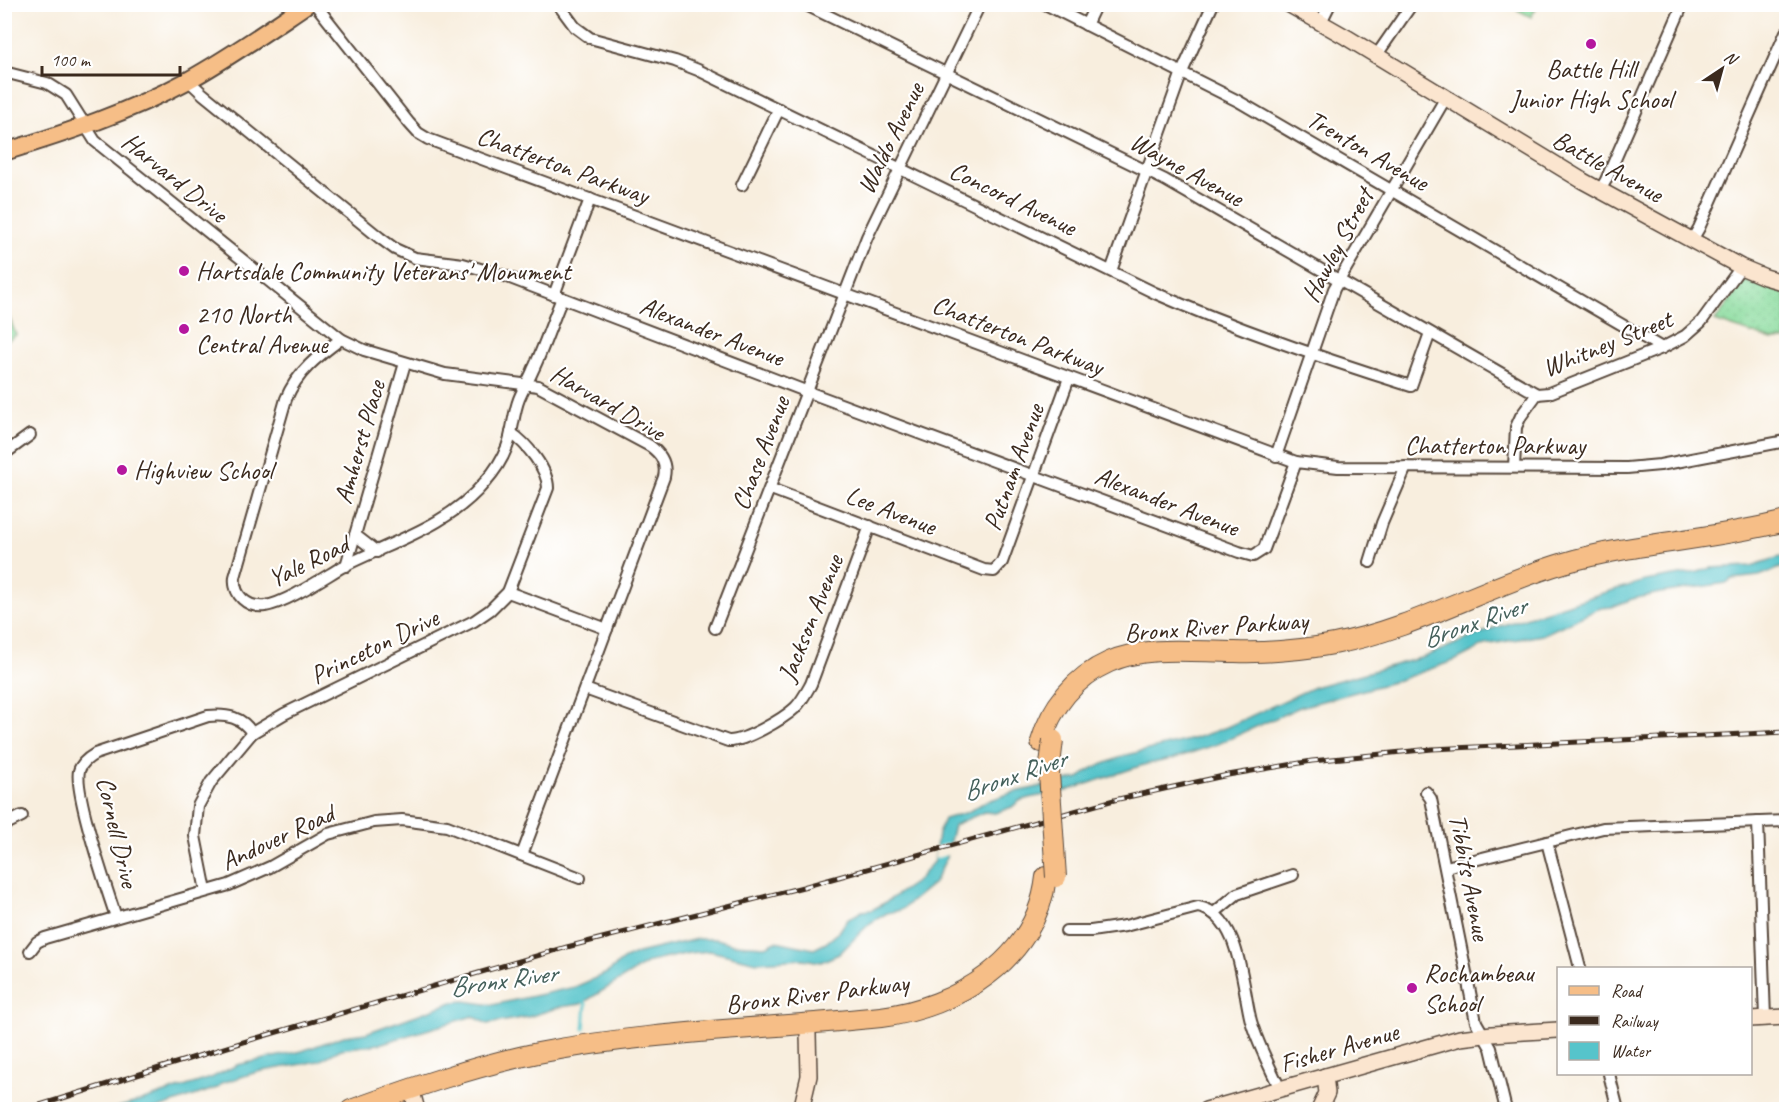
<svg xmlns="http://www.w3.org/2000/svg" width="1791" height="1114" viewBox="0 0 1791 1114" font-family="Caveat,sans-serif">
	<defs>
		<pattern id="park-dots" width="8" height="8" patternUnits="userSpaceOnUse" patternTransform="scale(1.5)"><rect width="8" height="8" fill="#88db9c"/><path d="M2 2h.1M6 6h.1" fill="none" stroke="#76bc86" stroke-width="1.8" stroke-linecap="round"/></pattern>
	</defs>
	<rect width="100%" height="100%" fill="#fff"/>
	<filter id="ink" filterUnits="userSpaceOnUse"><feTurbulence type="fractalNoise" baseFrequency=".0167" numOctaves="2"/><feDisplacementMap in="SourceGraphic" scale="12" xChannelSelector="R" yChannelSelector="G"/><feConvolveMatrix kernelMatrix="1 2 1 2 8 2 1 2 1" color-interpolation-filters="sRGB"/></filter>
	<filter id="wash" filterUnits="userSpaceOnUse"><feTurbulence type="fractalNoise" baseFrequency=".008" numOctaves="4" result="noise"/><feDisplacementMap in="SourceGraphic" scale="24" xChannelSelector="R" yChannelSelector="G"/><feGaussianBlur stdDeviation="1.35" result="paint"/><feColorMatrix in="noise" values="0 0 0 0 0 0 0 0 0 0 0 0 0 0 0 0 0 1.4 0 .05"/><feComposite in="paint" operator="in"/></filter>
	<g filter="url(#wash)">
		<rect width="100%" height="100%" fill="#f8eede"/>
		<path fill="#88db9c" stroke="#62825d" stroke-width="1.5" d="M 1508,5 L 1538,4 L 1538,5 L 1531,17 Z"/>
		<g fill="url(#park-dots)" stroke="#62825d" stroke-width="1.5">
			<path d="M 1744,280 L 1786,294 L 1786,340 L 1772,340 L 1715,321 Z"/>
			<path d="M 5,307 L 16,335 L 5,342 L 4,341 Z"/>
		</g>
		<path fill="#56c4cb" stroke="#487774" stroke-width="1.5" d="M 1786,555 L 1786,566 L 1759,576 L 1732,579 L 1726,583 L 1660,593 L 1632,599 L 1612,607 L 1600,608 L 1542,635 L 1485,645 L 1456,660 L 1393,682 L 1300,707 L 1218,744 L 1172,759 L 1143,765 L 1066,791 L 1029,798 L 1019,801 L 1012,807 L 995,813 L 984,812 L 954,825 L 945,861 L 934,883 L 901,910 L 887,913 L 870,923 L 839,954 L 821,962 L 803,959 L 757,962 L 710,951 L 689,953 L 649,962 L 581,1004 L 560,1007 L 528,1017 L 487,1024 L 473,1016 L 379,1044 L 341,1049 L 319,1061 L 257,1072 L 222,1083 L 217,1088 L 156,1109 L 109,1110 L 144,1100 L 211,1078 L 237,1065 L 302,1051 L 344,1036 L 366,1033 L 453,1002 L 465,1001 L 492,1005 L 575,987 L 607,973 L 623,960 L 638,953 L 697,939 L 717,939 L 733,944 L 766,946 L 776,941 L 814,949 L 826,943 L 839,932 L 847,920 L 862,911 L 872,910 L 886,902 L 917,881 L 934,861 L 938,834 L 944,819 L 968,812 L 985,802 L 1011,793 L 1079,778 L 1093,768 L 1127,755 L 1193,739 L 1227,727 L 1314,687 L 1424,657 L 1494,628 L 1603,593 L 1645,581 L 1698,572 L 1711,568 L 1751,566 Z"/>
		<path fill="#f8eede" d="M 953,842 L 950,854 L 934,859 L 936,847 Z"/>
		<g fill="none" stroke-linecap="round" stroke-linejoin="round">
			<path stroke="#56c4cb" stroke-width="3" d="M 582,999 L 586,1004 L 584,1029"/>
		</g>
	</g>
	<g filter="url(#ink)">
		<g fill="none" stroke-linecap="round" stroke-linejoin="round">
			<defs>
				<g id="street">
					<path d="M 315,4 L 409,123 L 418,133 L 428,139 L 1296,462 L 1338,467 L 1627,468 L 1660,465 L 1786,441"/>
					<path d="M 558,4 L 575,27 L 590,38 L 675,61 L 698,70 L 1155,293 C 1239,330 1324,359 1411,386 L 1430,333"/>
					<path d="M 804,4 L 1165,180 L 1537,394 L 1549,393 L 1662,348 L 1685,336 L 1701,322 L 1741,267"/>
					<path d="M 1045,4 L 1238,101 L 1662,348"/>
					<path d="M 1321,22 L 1330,4"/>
					<path d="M 1086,25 L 1096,4"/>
					<path d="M 1376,56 L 1412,4"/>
					<path d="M 4,72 L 47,83 L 66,95 L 95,141 L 341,339 L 364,350 L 445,374 L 538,386 L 650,446 C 661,454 667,463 664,477 L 522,855"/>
					<path d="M 188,80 L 203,94 L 380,238 L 395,249 L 415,258 L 463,264 L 505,276 L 808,392 L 1239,552 L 1253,556 L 1264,549 L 1296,462"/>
					<path d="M 742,185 L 779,109"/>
					<path d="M 1600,190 L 1606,180 L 1683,4"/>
					<path d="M 1692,240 L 1699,228 L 1786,32"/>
					<path d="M 1111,271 L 1182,72 L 1213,4"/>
					<path d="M 554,295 L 590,199"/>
					<path d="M 341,339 C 318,356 297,372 286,399 L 235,577 C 233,595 247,608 265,606 C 286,603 323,578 342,567 C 391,542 449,526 485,482 C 494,472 502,460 507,447 C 513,432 513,414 519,399 C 523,389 529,380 533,370 C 544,347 552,322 562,298"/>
					<path d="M 4,454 L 30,435"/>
					<path d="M 1276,456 L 1334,289 L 1445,99"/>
					<path d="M 1514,467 L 1516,427 L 1521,416 L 1537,394"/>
					<path d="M 771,489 L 984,570 L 994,571 L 1002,562 L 1069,378"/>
					<path d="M 355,535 L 377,552"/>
					<path d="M 1370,562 L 1382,523 L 1406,467"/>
					<path d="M 346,566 L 405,363"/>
					<path d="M 508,592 L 607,629"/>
					<path d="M 715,628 L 867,237 L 980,4"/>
					<path d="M 585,689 L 728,741 C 744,742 783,719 795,708 C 802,701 806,693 811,684 L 870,526"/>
					<path d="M 1426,792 L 1431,799 L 1476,1022 L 1491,1048 L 1506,1110"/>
					<path d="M 1758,822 L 1765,1018"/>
					<path d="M 4,825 L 22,816"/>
					<path d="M 1547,842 L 1580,968"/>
					<path d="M 1446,867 L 1603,828 L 1786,821"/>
					<path d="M 206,891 L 195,836 L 198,806 L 211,782 L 252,733 L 284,714 L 474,621 L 490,610 L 508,592 L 548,488 C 548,469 526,443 511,433"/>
					<path d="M 1214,913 L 1237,894 L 1293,875"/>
					<path d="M 116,917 C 107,890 74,793 79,771 C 81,763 88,758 95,754 L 208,716 C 227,714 242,717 252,733"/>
					<path d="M 1066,931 L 1091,931 L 1125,926 L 1198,907 C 1241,914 1242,988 1251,1021 C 1258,1045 1270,1067 1280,1089"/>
					<path d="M 30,951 L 37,942 L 45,938 L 229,885 L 270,867 L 328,834 L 374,822 L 402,820 L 447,826 L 580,878"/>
					<path d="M 1609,1074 L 1618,1110"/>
				</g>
				<g id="secondary">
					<path d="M 1288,4 L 1346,37 L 1583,181 L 1741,267 L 1765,277 L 1786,283"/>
					<path d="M 1750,1019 L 1786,1017"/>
					<path d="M 414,1099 L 417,1110"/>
					<path d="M 801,1110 L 809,1076 L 808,1034"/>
					<path d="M 1206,1110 L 1460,1038 L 1492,1034 L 1558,1030"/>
					<path d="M 1319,1110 L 1327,1093 L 1325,1076"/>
				</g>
				<path id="primary" d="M 4,152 C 67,133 129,112 187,81 C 229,58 267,31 307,4"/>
				<g id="highway">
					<path d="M 1041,742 C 1051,707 1075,677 1109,662 C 1147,645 1194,652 1235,652 C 1268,653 1301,650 1334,644 C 1414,629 1486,586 1564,563 C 1637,542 1713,540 1786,521"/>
					<path d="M 351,1110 C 412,1088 474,1066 538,1053 C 650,1031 767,1029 881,1017 C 956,1008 1037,959 1046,877"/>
				</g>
			</defs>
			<use href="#street" stroke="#57473b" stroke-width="14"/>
			<use href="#secondary" stroke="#57473b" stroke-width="18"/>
			<use href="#primary" stroke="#57473b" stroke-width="20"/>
			<use href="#highway" stroke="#57473b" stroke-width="22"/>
			<use href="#street" stroke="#fff" stroke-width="10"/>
			<use href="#secondary" stroke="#fbe5cf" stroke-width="15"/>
			<use href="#primary" stroke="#f6be87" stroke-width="16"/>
			<use href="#highway" stroke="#f6be87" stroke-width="20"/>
			<defs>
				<path id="rail" d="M 24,1110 L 250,1040 L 567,947 L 803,887 L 1114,800 L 1228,775 L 1312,761 L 1432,749 L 1786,732"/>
			</defs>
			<use href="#rail" stroke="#3b2a1e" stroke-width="5"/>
			<use href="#rail" stroke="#fff" stroke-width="3" stroke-dasharray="9" stroke-linecap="butt"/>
			<defs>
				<path id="highway-bridge" d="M 1053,740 L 1049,773 L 1056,877"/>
			</defs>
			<use href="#highway-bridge" stroke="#57473b" stroke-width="22" stroke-linecap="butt"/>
			<use href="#highway-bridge" stroke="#f6be87" stroke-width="20"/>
		</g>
	</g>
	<g fill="#b5179e" stroke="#fff" stroke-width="2">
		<circle cx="1591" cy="44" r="6"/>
		<circle cx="184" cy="271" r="6"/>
		<circle cx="184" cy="329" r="6"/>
		<circle cx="122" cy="470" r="6"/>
		<circle cx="1412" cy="988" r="6"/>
	</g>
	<g text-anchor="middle" stroke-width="4.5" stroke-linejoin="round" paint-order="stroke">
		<g font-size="26" fill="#3b2a1e" stroke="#fff" text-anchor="start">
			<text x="1591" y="78" text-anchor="middle">Battle Hill<tspan x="1591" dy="30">Junior High School</tspan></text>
			<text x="196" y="280">Hartsdale Community Veterans' Monument</text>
			<text x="196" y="323">210 North<tspan x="196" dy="30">Central Avenue</tspan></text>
			<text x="134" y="479">Highview School</text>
			<text x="1424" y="982">Rochambeau<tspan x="1424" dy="30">School</tspan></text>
		</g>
		<g font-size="26" fill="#3b2a1e" stroke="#fff">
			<text transform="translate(890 138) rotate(-64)" y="9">Waldo Avenue</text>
			<text transform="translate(1368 150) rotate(30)" y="9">Trenton Avenue</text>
			<text transform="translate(563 165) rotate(20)" y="9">Chatterton Parkway</text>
			<text transform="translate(1608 166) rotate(29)" y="9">Battle Avenue</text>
			<text transform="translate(1187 169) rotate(29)" y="9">Wayne Avenue</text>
			<text transform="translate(175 177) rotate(39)" y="9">Harvard Drive</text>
			<text transform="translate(1013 198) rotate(26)" y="9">Concord Avenue</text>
			<text transform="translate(1337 245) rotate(-62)" y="9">Hawley Street</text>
			<text transform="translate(712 331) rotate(21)" y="9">Alexander Avenue</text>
			<text transform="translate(1018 335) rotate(21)" y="9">Chatterton Parkway</text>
			<text transform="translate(1607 343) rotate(-22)" y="9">Whitney Street</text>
			<text transform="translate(608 402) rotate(30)" y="9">Harvard Drive</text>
			<text transform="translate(359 442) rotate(-74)" y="9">Amherst Place</text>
			<text x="1495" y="454">Chatterton Parkway</text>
			<text transform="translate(760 453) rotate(-69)" y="9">Chase Avenue</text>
			<text transform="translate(1013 467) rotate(-70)" y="9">Putnam Avenue</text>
			<text transform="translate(1167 501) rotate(21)" y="9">Alexander Avenue</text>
			<text transform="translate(891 510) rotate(21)" y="9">Lee Avenue</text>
			<text transform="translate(308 561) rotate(-26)" y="9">Yale Road</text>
			<text transform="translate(810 618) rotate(-68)" y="9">Jackson Avenue</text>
			<text transform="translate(1216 626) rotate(-4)" y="9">Bronx River Parkway</text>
			<text transform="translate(374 646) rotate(-26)" y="9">Princeton Drive</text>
			<text transform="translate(118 832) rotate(77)" y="9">Cornell Drive</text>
			<text transform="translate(277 837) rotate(-25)" y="9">Andover Road</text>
			<text transform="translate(1470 877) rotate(79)" y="9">Tibbits Avenue</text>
			<text transform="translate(817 993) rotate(-7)" y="9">Bronx River Parkway</text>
			<text transform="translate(1339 1047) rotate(-16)" y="9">Fisher Avenue</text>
		</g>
		<g font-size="27" font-style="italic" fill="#44605b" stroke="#fff">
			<text transform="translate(1474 622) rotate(-19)" y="9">Bronx River</text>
			<text transform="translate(1014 775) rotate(-19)" y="9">Bronx River</text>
			<text transform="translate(503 980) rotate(-8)" y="9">Bronx River</text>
		</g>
	</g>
	<rect width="1791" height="1114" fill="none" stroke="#fff" stroke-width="24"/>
	<rect x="1557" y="967" width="195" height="108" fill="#ffffff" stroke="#b1aaa5" stroke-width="1.5"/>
	<rect x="1569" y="986" width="30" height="9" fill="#f6be87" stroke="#b1aaa5" stroke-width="1.5"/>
	<text x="1611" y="997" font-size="18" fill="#3b2a1e">Road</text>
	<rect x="1569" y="1016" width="30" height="9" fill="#3b2a1e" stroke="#b1aaa5" stroke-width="1.5"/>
	<text x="1611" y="1027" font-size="18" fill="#3b2a1e">Railway</text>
	<rect x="1569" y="1042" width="30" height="18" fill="#56c4cb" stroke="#b1aaa5" stroke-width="1.5"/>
	<text x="1611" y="1057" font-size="18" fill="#3b2a1e">Water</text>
	<g transform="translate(1722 69) rotate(36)" stroke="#ffffff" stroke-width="4.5" paint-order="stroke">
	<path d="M0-4.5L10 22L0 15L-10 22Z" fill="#3b2a1e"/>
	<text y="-9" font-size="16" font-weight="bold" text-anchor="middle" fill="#3b2a1e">N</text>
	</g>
	<path d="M42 66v9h138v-9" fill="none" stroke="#3b2a1e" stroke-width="3"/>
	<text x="51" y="66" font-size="18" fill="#3b2a1e" stroke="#ffffff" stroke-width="4.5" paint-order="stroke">100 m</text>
</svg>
